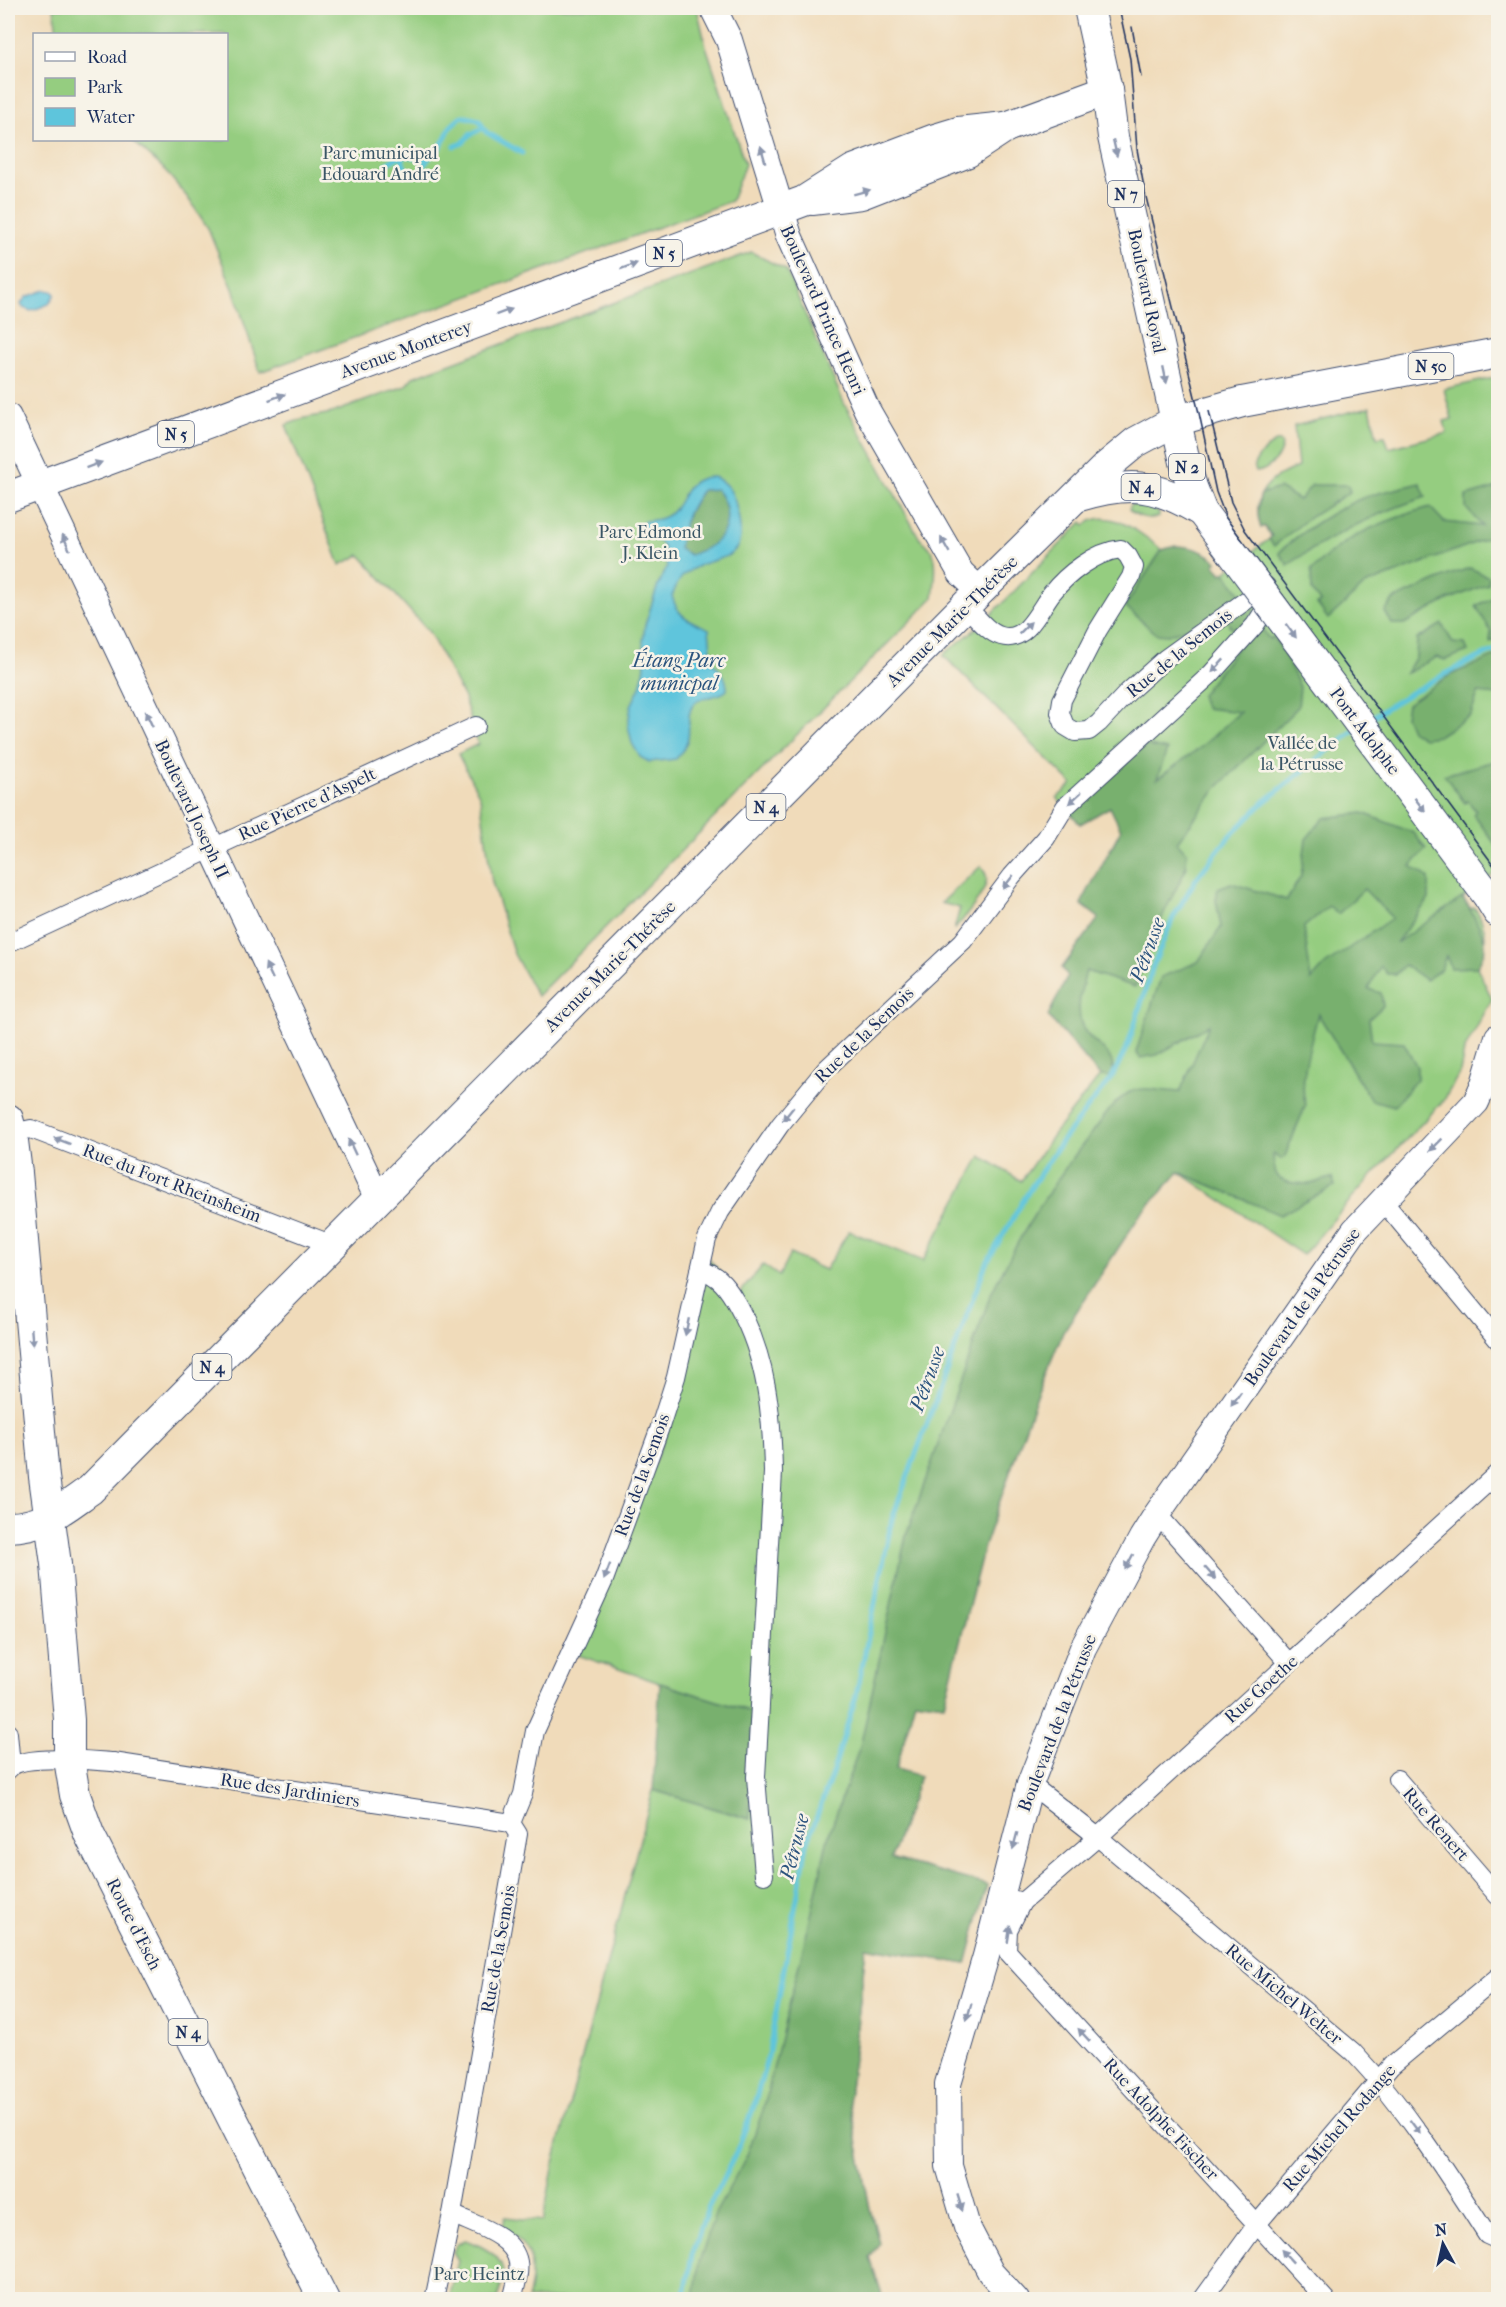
<svg xmlns="http://www.w3.org/2000/svg" width="1506" height="2307" viewBox="0 0 1506 2307" font-family="'IM FELL French Canon',serif">
	<rect width="100%" height="100%" fill="#f7f3e8"/>
	<filter id="ink" filterUnits="userSpaceOnUse"><feTurbulence type="fractalNoise" baseFrequency=".0167" numOctaves="2"/><feDisplacementMap in="SourceGraphic" scale="12" xChannelSelector="R" yChannelSelector="G"/><feConvolveMatrix kernelMatrix="1 2 1 2 8 2 1 2 1" color-interpolation-filters="sRGB"/></filter>
	<filter id="wash" filterUnits="userSpaceOnUse"><feTurbulence type="fractalNoise" baseFrequency=".008" numOctaves="4" result="noise"/><feDisplacementMap in="SourceGraphic" scale="24" xChannelSelector="R" yChannelSelector="G"/><feGaussianBlur stdDeviation="1.35" result="paint"/><feColorMatrix in="noise" values="0 0 0 0 0 0 0 0 0 0 0 0 0 0 0 0 0 1.4 0 .05"/><feComposite in="paint" operator="in"/></filter>
	<g filter="url(#wash)">
		<rect width="100%" height="100%" fill="#f0dbba"/>
		<g fill="#95cd80" stroke="#587e6f" stroke-width="1.5">
			<path d="M 54,8 L 697,8 L 706,46 L 745,164 L 731,201 L 260,372 L 234,291 L 208,228 L 188,198 L 164,169 L 132,140 L 226,140 L 226,34 L 57,34 Z"/>
			<path d="M 751,252 L 786,270 L 844,403 L 920,539 C 942,552 935,575 933,598 L 537,996 L 514,954 L 502,915 L 492,882 L 480,797 L 458,754 L 478,744 L 464,698 L 429,632 L 360,555 L 340,565 L 286,425 L 305,418 L 332,413 L 405,386 L 413,377 Z"/>
			<path d="M 1498,377 L 1498,871 L 1463,898 L 1471,909 L 1474,907 C 1488,927 1488,945 1477,967 L 1492,999 L 1464,1051 L 1460,1072 L 1444,1100 L 1365,1183 L 1303,1255 L 1179,1172 L 1140,1215 L 1063,1332 L 1037,1395 L 984,1546 L 944,1704 L 915,1700 L 896,1769 L 920,1776 L 891,1858 L 987,1885 L 966,1964 L 866,1947 L 849,2098 L 870,2209 L 879,2243 L 870,2258 L 883,2299 L 527,2299 C 536,2266 533,2248 503,2227 L 505,2217 L 543,2221 L 554,2163 L 653,1790 L 749,1819 L 752,1712 L 660,1683 L 578,1655 L 666,1433 L 685,1378 L 709,1259 L 739,1294 L 763,1265 L 779,1276 L 790,1254 L 825,1270 L 849,1231 L 923,1261 L 981,1156 L 1021,1181 L 1053,1135 L 1100,1076 L 1048,1016 L 1068,976 L 1062,968 L 1099,918 L 1081,904 L 1121,829 L 1110,807 L 1080,824 L 1057,798 L 1072,784 L 943,655 L 983,623 L 1082,522 L 1085,525 C 1108,505 1144,535 1162,550 C 1183,544 1199,547 1217,561 L 1214,564 L 1222,574 L 1272,537 L 1264,526 L 1261,528 C 1250,495 1268,478 1298,467 L 1294,426 L 1370,407 L 1377,437 L 1385,436 L 1389,448 L 1447,433 L 1444,421 L 1452,419 L 1444,389 Z"/>
			<path d="M 1276,442 L 1280,442 L 1282,446 C 1280,458 1268,471 1256,472 L 1254,465 C 1259,455 1266,447 1276,442 Z"/>
			<path d="M 1131,504 L 1149,507 L 1159,513 L 1159,517 C 1149,520 1136,517 1129,509 Z"/>
			<path d="M 981,866 C 981,867 986,874 986,875 C 991,889 962,920 954,930 L 960,908 L 941,903 Z"/>
			<path d="M 465,2240 C 473,2242 479,2245 487,2250 C 510,2264 503,2277 498,2299 L 449,2300 L 458,2261 L 453,2253 L 456,2245 Z"/>
		</g>
		<g fill="#78b06e" stroke="#4a7066" stroke-width="1.5" fill-rule="evenodd">
			<path d="M 1420,483 L 1426,497 C 1375,513 1332,535 1288,565 L 1279,553 C 1296,534 1341,506 1365,497 C 1383,491 1402,488 1420,483 Z"/>
			<path d="M 1312,485 L 1348,485 L 1350,492 L 1306,520 L 1274,546 L 1269,539 L 1272,536 L 1264,526 L 1261,528 C 1257,516 1257,507 1261,494 L 1279,488 L 1299,500 Z"/>
			<path d="M 1498,487 L 1498,534 L 1365,585 L 1328,619 L 1317,604 L 1320,602 L 1312,591 L 1311,571 C 1345,535 1383,521 1430,507 L 1444,522 L 1482,526 L 1466,508 L 1466,496 Z"/>
			<path d="M 716,489 C 731,506 732,531 712,545 C 706,549 697,552 690,555 L 679,549 C 681,527 689,508 702,490 Z"/>
			<path d="M 1175,546 C 1192,546 1204,551 1217,561 L 1214,564 L 1222,574 L 1225,572 L 1265,626 L 1262,628 L 1269,639 L 1273,637 L 1282,649 L 1300,687 L 1298,707 L 1217,788 L 1177,842 L 1187,853 L 1185,871 L 1164,913 L 1135,987 L 1086,971 C 1082,987 1076,1006 1081,1023 C 1088,1046 1119,1049 1112,1077 L 1100,1076 L 1048,1016 L 1068,976 L 1062,968 L 1099,918 L 1081,904 L 1121,830 L 1110,807 L 1080,824 L 1071,813 L 1146,745 L 1167,750 L 1157,779 L 1201,747 L 1240,712 L 1205,708 L 1201,695 L 1254,626 L 1237,632 L 1229,625 L 1226,614 L 1168,635 L 1156,634 L 1125,606 L 1162,550 Z"/>
			<path d="M 1470,568 L 1489,577 L 1488,584 L 1448,600 L 1404,624 L 1392,624 L 1385,612 L 1393,600 L 1449,575 Z"/>
			<path d="M 1495,596 L 1498,597 L 1498,639 L 1490,642 L 1491,632 L 1476,606 Z"/>
			<path d="M 1442,624 L 1453,643 L 1465,644 L 1468,651 L 1445,660 L 1437,657 L 1406,673 L 1416,657 L 1417,639 Z"/>
			<path d="M 1498,655 L 1498,695 L 1478,693 L 1471,715 L 1438,736 L 1423,738 L 1411,730 L 1405,716 L 1407,704 L 1450,675 Z"/>
			<path d="M 1498,760 L 1498,848 L 1473,814 L 1476,811 L 1468,801 L 1465,803 L 1444,775 Z"/>
			<path d="M 1363,813 L 1414,833 L 1426,849 L 1411,866 L 1429,878 L 1429,899 L 1396,943 L 1462,898 C 1469,906 1485,934 1485,945 C 1486,952 1480,961 1477,967 L 1451,968 L 1446,956 L 1441,969 L 1426,980 L 1404,965 L 1396,974 L 1387,974 L 1381,966 L 1368,989 L 1381,993 L 1383,1006 L 1369,1019 L 1372,1041 L 1404,1043 L 1417,1067 L 1417,1079 L 1394,1106 L 1371,1100 L 1318,1014 C 1313,1036 1297,1085 1306,1104 L 1285,1156 L 1281,1159 L 1273,1154 C 1274,1172 1275,1182 1295,1183 C 1301,1183 1308,1185 1314,1183 C 1320,1181 1325,1179 1332,1178 L 1335,1186 L 1280,1215 L 1179,1172 L 1140,1215 L 1063,1332 L 1037,1395 L 984,1546 L 944,1704 L 915,1700 L 896,1769 L 920,1776 L 891,1858 L 987,1885 L 966,1964 L 866,1947 L 849,2098 L 870,2209 L 879,2243 L 870,2258 L 883,2299 L 694,2299 L 699,2262 L 715,2214 L 747,2155 L 763,2110 L 811,1916 L 828,1837 L 861,1743 L 906,1536 L 990,1296 C 1018,1237 1054,1180 1095,1129 C 1105,1116 1115,1100 1130,1092 C 1143,1085 1165,1092 1180,1092 L 1209,1025 L 1157,1055 L 1140,1058 L 1136,1052 L 1161,977 L 1198,962 L 1221,927 L 1216,900 L 1218,888 L 1231,883 L 1287,900 L 1301,876 L 1306,839 L 1324,818 ZM 1364,889 L 1392,918 L 1325,965 L 1311,980 L 1304,927 L 1329,906 L 1338,914 Z"/>
			<path d="M 660,1683 L 752,1712 L 750,1819 L 653,1790 Z"/>
		</g>
		<g fill="#5ec5dc" stroke="#3c7a9d" stroke-width="1.5" fill-rule="evenodd">
			<path d="M 45,290 L 52,291 L 55,294 L 49,304 L 31,311 L 23,308 L 21,304 L 26,297 Z"/>
			<path d="M 714,477 C 729,484 734,494 737,510 C 752,571 712,550 684,575 C 678,580 675,589 672,596 C 678,618 689,620 709,629 L 712,662 C 721,670 727,677 727,690 C 716,700 701,694 693,705 C 686,715 690,728 688,738 C 686,747 681,753 676,759 L 649,762 L 640,757 L 632,743 L 628,725 L 631,706 L 640,687 L 645,667 L 643,642 L 645,625 L 657,588 L 667,567 L 664,549 L 660,542 L 643,534 L 640,526 L 645,521 C 687,520 675,488 700,479 C 704,477 710,477 714,477 ZM 716,489 C 731,506 731,531 712,545 C 706,549 697,552 690,555 L 679,549 C 681,527 689,507 702,490 Z"/>
		</g>
		<g fill="none" stroke-linecap="round" stroke-linejoin="round">
			<g stroke="#5ec5dc" stroke-width="5">
				<path d="M 455,146 L 463,143 L 469,135 L 483,128"/>
				<path d="M 403,154 C 402,165 404,169 412,175 L 420,173 L 428,159"/>
				<path d="M 387,164 C 406,149 408,158 428,159 L 441,146 L 451,126 L 462,116 L 479,120 L 486,132 L 522,153"/>
				<path d="M 1368,720 C 1410,691 1452,669 1498,649"/>
				<path d="M 684,2300 L 692,2255 L 707,2210 L 735,2155 L 753,2109 L 768,2056 L 807,1844 L 834,1768 L 856,1696 L 892,1519 L 985,1266 L 1030,1189 L 1061,1142 L 1112,1077 L 1128,1045 L 1153,966 L 1173,918 L 1196,879 L 1229,837 L 1264,802 L 1353,731"/>
			</g>
		</g>
	</g>
	<g filter="url(#ink)">
		<g fill="none" stroke-linecap="round" stroke-linejoin="round">
			<defs>
				<g id="street">
					<path d="M 966,606 C 976,616 987,632 1001,636 C 1011,639 1020,635 1027,628 C 1036,619 1043,605 1051,594 C 1067,574 1095,552 1121,549 L 1128,556 L 1134,567 L 1131,577 L 1098,630 L 1062,700 L 1060,713 L 1065,726 L 1075,732 L 1089,731 L 1099,723 L 1128,692 L 1166,658 L 1266,586"/>
					<path d="M 8,943 L 476,726"/>
					<path d="M 12,1133 L 31,1129 L 333,1245"/>
					<path d="M 1382,1200 L 1498,1340"/>
					<path d="M 700,1270 C 719,1274 729,1290 738,1306 C 767,1358 772,1414 773,1472 L 756,1777 L 764,1875"/>
					<path d="M 1157,1514 L 1289,1663"/>
					<path d="M 8,1733 L 11,1766"/>
					<path d="M 8,1770 C 20,1753 92,1761 113,1762 L 511,1823"/>
					<path d="M 1397,1779 L 1498,1896"/>
					<path d="M 1030,1784 L 1098,1837 L 1353,2052 C 1405,2107 1446,2171 1487,2235 L 1498,2240"/>
					<path d="M 511,1823 L 523,1794 L 535,1731 L 604,1580 L 659,1430 L 676,1377 L 707,1239 L 720,1212 L 780,1125 L 826,1069 L 963,941 L 1012,876 L 1046,838 L 1065,807 L 1211,674 L 1255,625 L 1268,605 L 1269,596"/>
					<path d="M 1001,1896 L 1022,1902 L 1098,1837 L 1498,1473"/>
					<path d="M 1022,1902 L 1008,1930 L 1007,1951 L 1326,2300"/>
					<path d="M 452,2214 C 474,2225 513,2235 518,2262 C 520,2274 515,2288 512,2300"/>
					<path d="M 434,2300 L 452,2214 L 518,1834 L 511,1823"/>
					<path d="M 1202,2300 L 1257,2224 L 1391,2066 L 1498,1977"/>
				</g>
				<g id="secondary">
					<path d="M 713,8 L 729,40 L 789,236 L 867,410 L 961,573 L 980,591"/>
					<path d="M 8,417 L 378,1199"/>
					<path d="M 1016,2300 L 991,2273 L 967,2227 L 949,2166 L 948,2084 L 986,1956 L 1030,1784 L 1083,1648 L 1142,1538 L 1157,1514 L 1355,1230 L 1476,1102 L 1484,1084 L 1498,1037"/>
				</g>
				<g id="primary">
					<path d="M 1089,8 L 1107,90 L 1113,137 L 1185,462 L 1192,487 L 1202,512 L 1231,551"/>
					<path d="M 812,200 L 861,194 L 968,152 L 1006,127 L 1107,90"/>
					<path d="M 8,497 L 804,201 L 853,170 L 935,139 L 958,132 L 1006,127"/>
					<path d="M 1076,497 C 1129,481 1155,483 1202,512"/>
					<path d="M 1488,896 L 1498,912"/>
					<path d="M 8,1119 L 12,1133 L 17,1173 L 44,1477 L 56,1564 L 69,1720 L 69,1759 L 75,1795 L 89,1834 L 324,2300"/>
					<path d="M 8,1527 C 43,1527 63,1509 90,1490 L 980,591 L 1107,466 L 1136,442 L 1175,421 L 1242,402 L 1498,353"/>
				</g>
			</defs>
			<use href="#street" stroke="#3b496c" stroke-width="20"/>
			<use href="#secondary" stroke="#3b496c" stroke-width="28"/>
			<use href="#primary" stroke="#3b496c" stroke-width="32"/>
			<use href="#street" stroke="#fff" stroke-width="18"/>
			<use href="#secondary" stroke="#fff" stroke-width="26"/>
			<use href="#primary" stroke="#fff" stroke-width="30"/>
			<g stroke="#1b2f5e" stroke-width="1.5">
				<path d="M 1119,8 L 1130,59 L 1137,149 L 1145,193 L 1199,413 L 1216,492 L 1226,518 L 1498,886"/>
				<path d="M 1132,27 L 1141,77"/>
				<path d="M 1209,411 L 1231,502 L 1245,530 L 1498,871"/>
			</g>
			<defs>
				<path id="primary-bridge" d="M 1231,551 L 1488,896"/>
			</defs>
			<use href="#primary-bridge" stroke="#3b496c" stroke-width="32" stroke-linecap="butt"/>
			<use href="#primary-bridge" stroke="#fff" stroke-width="30"/>
		</g>
		<defs><path id="oneway-solid" d="M-6-.8H1V-3.2L6.5 0L1 3.2V.8H-6Z" transform="scale(1.5)"/></defs>
		<g fill="#8d97ae">
			<use href="#oneway-solid" transform="translate(1115 148) rotate(77)"/>
			<use href="#oneway-solid" transform="translate(763 154) rotate(-106)"/>
			<use href="#oneway-solid" transform="translate(862 192) rotate(-15)"/>
			<use href="#oneway-solid" transform="translate(629 266) rotate(-20)"/>
			<use href="#oneway-solid" transform="translate(504 312) rotate(-20)"/>
			<use href="#oneway-solid" transform="translate(1165 375) rotate(78)"/>
			<use href="#oneway-solid" transform="translate(277 397) rotate(-20)"/>
			<use href="#oneway-solid" transform="translate(94 465) rotate(-20)"/>
			<use href="#oneway-solid" transform="translate(66 542) rotate(-115)"/>
			<use href="#oneway-solid" transform="translate(945 545) rotate(-120)"/>
			<use href="#oneway-solid" transform="translate(1025 628) rotate(-45)"/>
			<use href="#oneway-solid" transform="translate(1291 631) rotate(53)"/>
			<use href="#oneway-solid" transform="translate(1218 666) rotate(133)"/>
			<use href="#oneway-solid" transform="translate(149 719) rotate(-115)"/>
			<use href="#oneway-solid" transform="translate(1075 798) rotate(138)"/>
			<use href="#oneway-solid" transform="translate(1420 805) rotate(53)"/>
			<use href="#oneway-solid" transform="translate(1008 882) rotate(128)"/>
			<use href="#oneway-solid" transform="translate(269 971) rotate(-115)"/>
			<use href="#oneway-solid" transform="translate(788 1114) rotate(129)"/>
			<use href="#oneway-solid" transform="translate(62 1141) rotate(-159)"/>
			<use href="#oneway-solid" transform="translate(1436 1145) rotate(135)"/>
			<use href="#oneway-solid" transform="translate(352 1147) rotate(-115)"/>
			<use href="#oneway-solid" transform="translate(687 1327) rotate(102)"/>
			<use href="#oneway-solid" transform="translate(32 1337) rotate(85)"/>
			<use href="#oneway-solid" transform="translate(1236 1399) rotate(125)"/>
			<use href="#oneway-solid" transform="translate(1129 1562) rotate(118)"/>
			<use href="#oneway-solid" transform="translate(607 1572) rotate(111)"/>
			<use href="#oneway-solid" transform="translate(1210 1573) rotate(49)"/>
			<use href="#oneway-solid" transform="translate(1015 1841) rotate(105)"/>
			<use href="#oneway-solid" transform="translate(1009 1934) rotate(-81)"/>
			<use href="#oneway-solid" transform="translate(969 2012) rotate(106)"/>
			<use href="#oneway-solid" transform="translate(1084 2035) rotate(-133)"/>
			<use href="#oneway-solid" transform="translate(1415 2127) rotate(53)"/>
			<use href="#oneway-solid" transform="translate(960 2203) rotate(73)"/>
			<use href="#oneway-solid" transform="translate(1287 2256) rotate(-133)"/>
		</g>
	</g>
	<g text-anchor="middle" stroke-width="5" stroke-linejoin="round" paint-order="stroke">
		<g fill="#f7f3e8" stroke="#5d6a87" stroke-width="1.5">
			<rect x="1108" y="181" width="36" height="26" rx="4.5"/>
			<rect x="646" y="240" width="36" height="26" rx="4.5"/>
			<rect x="1408.5" y="353" width="45" height="26" rx="4.5"/>
			<rect x="158" y="421" width="36" height="26" rx="4.5"/>
			<rect x="1169" y="454" width="36" height="26" rx="4.5"/>
			<rect x="1121.5" y="474" width="39" height="26" rx="4.5"/>
			<rect x="746.5" y="794" width="39" height="26" rx="4.5"/>
			<rect x="192.5" y="1354" width="39" height="26" rx="4.5"/>
			<rect x="168.5" y="2019" width="39" height="26" rx="4.5"/>
		</g>
		<g font-size="16" font-weight="bold" fill="#1b2f5e">
			<text x="1126" y="200">N 7</text>
			<text x="664" y="259">N 5</text>
			<text x="1431" y="372">N 50</text>
			<text x="176" y="440">N 5</text>
			<text x="1187" y="473">N 2</text>
			<text x="1141" y="493">N 4</text>
			<text x="766" y="813">N 4</text>
			<text x="212" y="1373">N 4</text>
			<text x="188" y="2038">N 4</text>
		</g>
		<g font-size="18" fill="#3a5666" stroke="#f7f3e8">
			<text x="380" y="159">Parc municipal<tspan x="380" dy="21">Edouard André</tspan></text>
			<text x="650" y="538">Parc Edmond<tspan x="650" dy="21">J. Klein</tspan></text>
			<text x="1302" y="749">Vallée de<tspan x="1302" dy="21">la Pétrusse</tspan></text>
			<text x="479" y="2280">Parc Heintz</text>
		</g>
		<g font-size="18" fill="#1b2f5e" stroke="#f7f3e8">
			<text transform="translate(1147 291) rotate(78)" y="6">Boulevard Royal</text>
			<text transform="translate(823 310) rotate(66)" y="6">Boulevard Prince Henri</text>
			<text transform="translate(406 349) rotate(-20)" y="6">Avenue Monterey</text>
			<text transform="translate(952 621) rotate(-45)" y="6">Avenue Marie-Thérèse</text>
			<text transform="translate(1179 653) rotate(-39)" y="6">Rue de la Semois</text>
			<text transform="translate(1365 731) rotate(53)" y="6">Pont Adolphe</text>
			<text transform="translate(307 804) rotate(-25)" y="6">Rue Pierre d'Aspelt</text>
			<text transform="translate(192 809) rotate(65)" y="6">Boulevard Joseph II</text>
			<text transform="translate(610 966) rotate(-45)" y="6">Avenue Marie-Thérèse</text>
			<text transform="translate(864 1035) rotate(-44)" y="6">Rue de la Semois</text>
			<text transform="translate(172 1183) rotate(21)" y="6">Rue du Fort Rheinsheim</text>
			<text transform="translate(1302 1307) rotate(-55)" y="6">Boulevard de la Pétrusse</text>
			<text transform="translate(642 1475) rotate(-70)" y="6">Rue de la Semois</text>
			<text transform="translate(1261 1689) rotate(-42)" y="6">Rue Goethe</text>
			<text transform="translate(1057 1723) rotate(-69)" y="6">Boulevard de la Pétrusse</text>
			<text transform="translate(290 1790) rotate(9)" y="6">Rue des Jardiniers</text>
			<text transform="translate(1436 1824) rotate(49)" y="6">Rue Renert</text>
			<text transform="translate(134 1924) rotate(63)" y="6">Route d'Esch</text>
			<text transform="translate(498 1949) rotate(-80)" y="6">Rue de la Semois</text>
			<text transform="translate(1284 1994) rotate(40)" y="6">Rue Michel Welter</text>
			<text transform="translate(1161 2119) rotate(47)" y="6">Rue Adolphe Fischer</text>
			<text transform="translate(1339 2128) rotate(-49)" y="6">Rue Michel Rodange</text>
		</g>
		<g font-size="20" font-style="italic" fill="#2c547e" stroke="#f7f3e8">
			<text x="679" y="667">Étang Parc<tspan x="679" dy="23">municpal</tspan></text>
			<text transform="translate(1147 950) rotate(-70)" y="7">Pétrusse</text>
			<text transform="translate(927 1379) rotate(-70)" y="7">Pétrusse</text>
			<text transform="translate(794 1847) rotate(-76)" y="7">Pétrusse</text>
		</g>
	</g>
	<rect width="1506" height="2307" fill="none" stroke="#f7f3e8" stroke-width="30"/>
	<rect x="33" y="33" width="195" height="108" fill="#f7f3e8" stroke="#9fa5b1" stroke-width="1.5"/>
	<rect x="45" y="52" width="30" height="9" fill="#ffffff" stroke="#9fa5b1" stroke-width="1.5"/>
	<text x="87" y="63" font-size="18" fill="#1b2f5e">Road</text>
	<rect x="45" y="78" width="30" height="18" fill="#95cd80" stroke="#9fa5b1" stroke-width="1.5"/>
	<text x="87" y="93" font-size="18" fill="#1b2f5e">Park</text>
	<rect x="45" y="108" width="30" height="18" fill="#5ec5dc" stroke="#9fa5b1" stroke-width="1.5"/>
	<text x="87" y="123" font-size="18" fill="#1b2f5e">Water</text>
	<g transform="translate(1443 2244) rotate(352)" stroke="#f7f3e8" stroke-width="4.5" paint-order="stroke">
	<path d="M0-4.5L10 22L0 15L-10 22Z" fill="#1b2f5e"/>
	<text y="-9" font-size="16" font-weight="bold" text-anchor="middle" fill="#1b2f5e">N</text>
	</g>
</svg>
